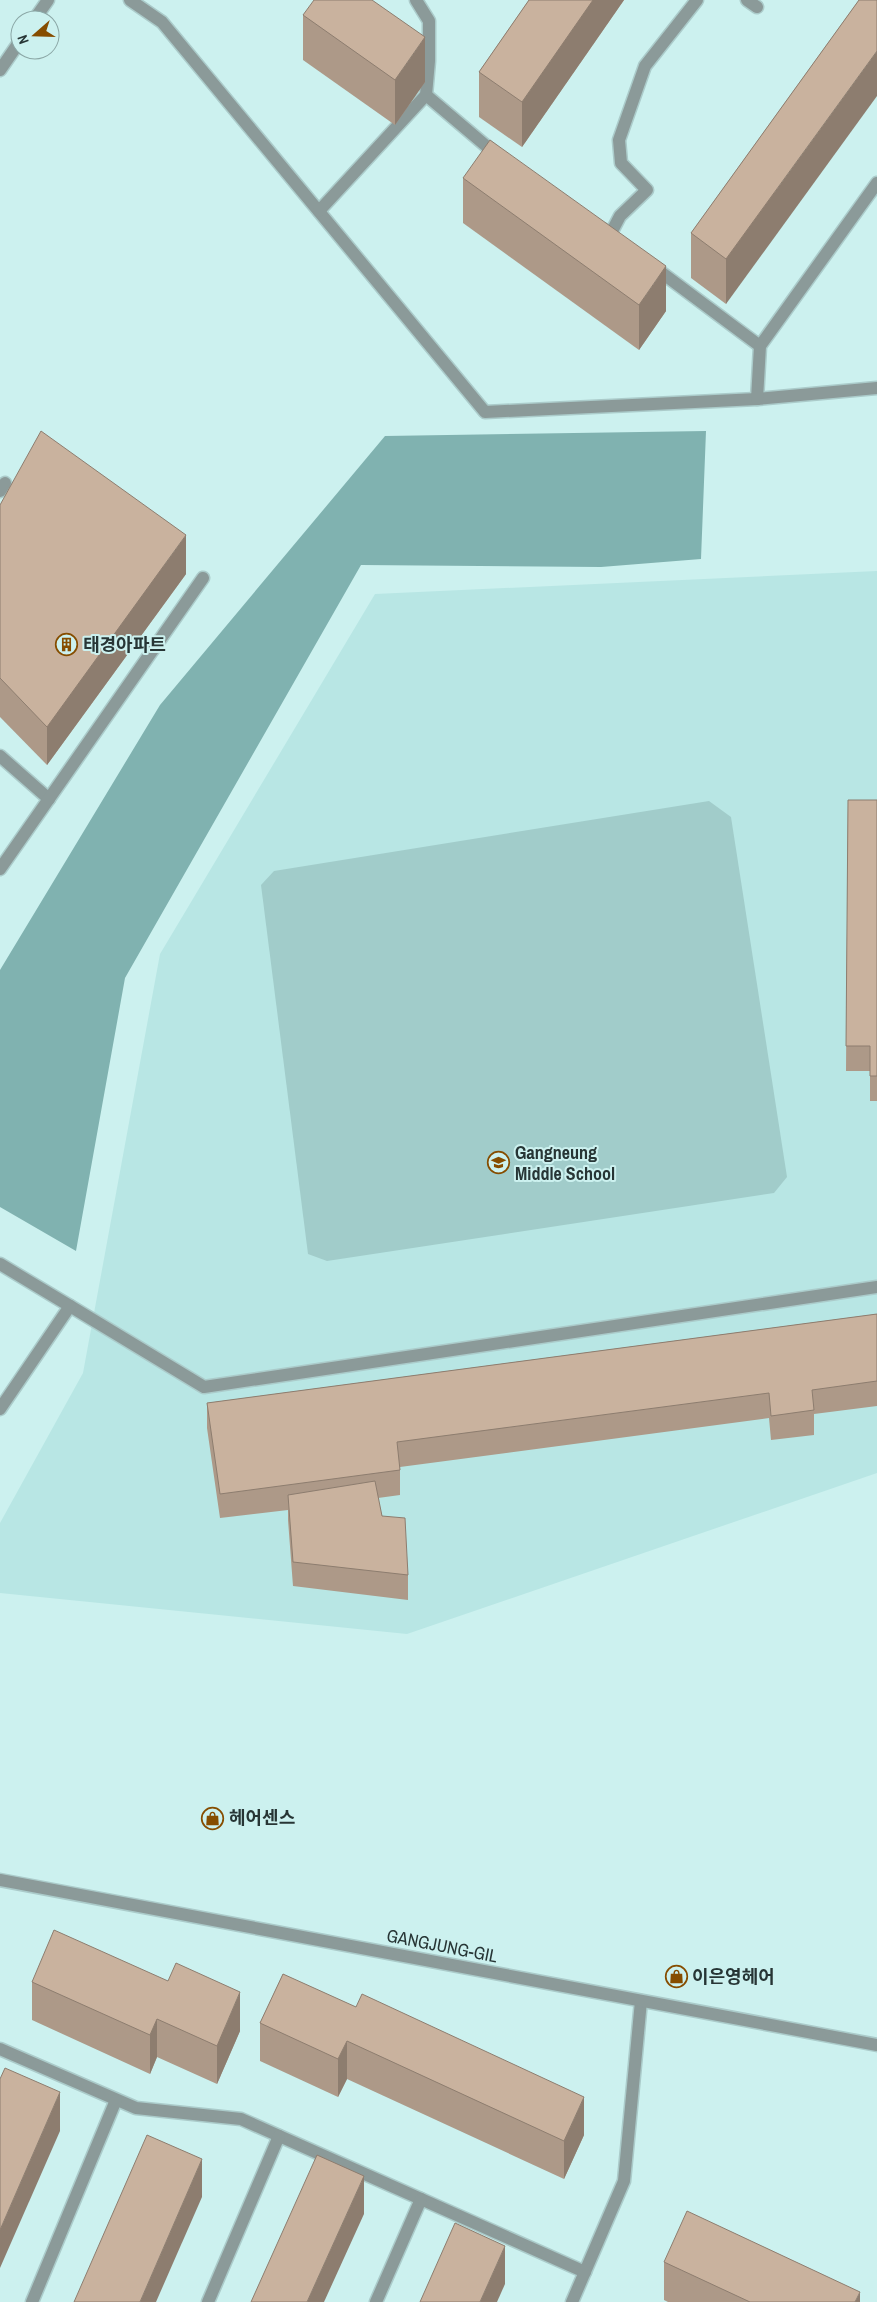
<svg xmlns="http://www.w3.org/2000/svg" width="877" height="2302" viewBox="0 0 877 2302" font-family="'Archivo Narrow','Noto Sans KR',sans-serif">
	<rect width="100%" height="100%" fill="#ccf1ef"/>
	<path fill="#b8e6e4" d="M 877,571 L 877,1473 L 407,1634 L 0,1593 L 0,1523 L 83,1373 L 160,954 L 375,594 Z"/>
	<path fill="#a1ccca" d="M 709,801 L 731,817 L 787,1177 L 774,1193 L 327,1261 L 308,1254 L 261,885 L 274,871 Z"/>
	<path fill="#80b2b0" d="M 706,431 L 701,559 L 601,567 L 361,565 L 125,978 L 76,1251 L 0,1207 L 0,970 L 160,705 L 385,436 Z"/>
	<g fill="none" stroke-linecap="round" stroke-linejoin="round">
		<defs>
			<g id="service">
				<path d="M 130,0 L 162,22 L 485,412 L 757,399 L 877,388"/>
				<path d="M 747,0 L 757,7"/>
				<path d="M 426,95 L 498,156"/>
				<path d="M 319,211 L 426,95 L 429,61 L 429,21 L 416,0"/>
				<path d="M 603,229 L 610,235 L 620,216 L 647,190 L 621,163 L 619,140 L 645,66 L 697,0"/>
				<path d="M 654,267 L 760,346"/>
				<path d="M 757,399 L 760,346 L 877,183"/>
				<path d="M 70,1306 L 204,1387 L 877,1287"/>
				<path d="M 0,2049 L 136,2108 L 241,2119 L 585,2272"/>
				<path d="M 32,2302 L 116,2100"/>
				<path d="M 208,2302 L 279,2136"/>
				<path d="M 376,2302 L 421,2199"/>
				<path d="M 572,2302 L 624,2181 L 641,2001"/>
			</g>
			<g id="minor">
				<path d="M 0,491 L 5,483"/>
				<path d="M 0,756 L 49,799"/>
				<path d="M 0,869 L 203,578"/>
				<path d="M 0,1264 L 70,1306 L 0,1409"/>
				<path d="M 0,1880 L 877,2045"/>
			</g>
			<g id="tertiary">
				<path d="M 34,20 L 48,0"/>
				<path d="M 0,70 L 20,41"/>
			</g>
		</defs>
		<use href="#service" stroke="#abcbca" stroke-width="15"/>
		<use href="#minor" stroke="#abcbca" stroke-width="15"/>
		<use href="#tertiary" stroke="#abcbca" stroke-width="15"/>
		<use href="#service" stroke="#8b9a99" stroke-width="12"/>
		<use href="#minor" stroke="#8b9a99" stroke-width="12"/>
		<use href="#tertiary" stroke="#8b9a99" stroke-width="12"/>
	</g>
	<g fill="#ad9988">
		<path d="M 529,0 L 624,0 L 522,147 L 479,117 L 479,72 Z"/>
		<path d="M 859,0 L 726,304 L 691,278 L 691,233 Z"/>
		<path d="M 303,15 L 425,82 L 395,125 L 303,60 Z"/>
		<path d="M 463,178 L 666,311 L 639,350 L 463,223 Z"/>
		<path d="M 0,505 L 186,574 L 47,765 L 0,717 Z"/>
		<path d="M 848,800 L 877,800 L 877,1101 L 870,1101 L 870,1071 L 846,1071 Z"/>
		<path d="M 877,1314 L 877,1406 L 814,1414 L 814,1435 L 771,1440 L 769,1418 L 400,1467 L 400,1495 L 378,1498 L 382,1516 L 408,1575 L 408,1600 L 293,1586 L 288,1520 L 288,1510 L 220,1518 L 207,1428 L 207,1403 Z"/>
		<path d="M 283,1974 L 584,2135 L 564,2179 L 347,2079 L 338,2097 L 260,2061 L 260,2023 Z"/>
		<path d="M 32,1982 L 240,2031 L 217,2084 L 157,2057 L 150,2074 L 32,2020 Z"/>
		<path d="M 664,2262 L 860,2302 L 668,2302 L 664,2300 Z"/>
	</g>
	<g fill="#8d7d6f">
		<path d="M 593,0 L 624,0 L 522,147 L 522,102 Z"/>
		<path d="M 425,37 L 425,82 L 395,125 L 395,80 Z"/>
		<path d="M 877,51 L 877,96 L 726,304 L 726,259 Z"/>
		<path d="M 666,266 L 666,311 L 639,350 L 639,305 Z"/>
		<path d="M 186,535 L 186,574 L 47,765 L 47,727 Z"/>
		<path d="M 240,1992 L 240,2031 L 217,2084 L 217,2046 Z"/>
		<path d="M 157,2019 L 157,2057 L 150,2074 L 150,2035 Z"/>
		<path d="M 347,2041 L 347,2079 L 338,2097 L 338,2059 Z"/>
		<path d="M 60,2092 L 60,2131 L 0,2268 L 0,2230 Z"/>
		<path d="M 584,2097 L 584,2135 L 564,2179 L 564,2141 Z"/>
		<path d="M 202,2159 L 202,2197 L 156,2302 L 140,2302 Z"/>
		<path d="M 364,2176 L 364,2214 L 324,2302 L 307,2302 Z"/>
		<path d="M 505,2246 L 505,2284 L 497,2302 L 480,2302 Z"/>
		<path d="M 860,2292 L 860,2302 L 855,2302 Z"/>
	</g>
	<g fill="#c9b29e" stroke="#8d7d6f">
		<path d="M 314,0 L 372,0 L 425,37 L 395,80 L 303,15 Z"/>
		<path d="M 529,0 L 593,0 L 522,102 L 479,72 Z"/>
		<path d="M 859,0 L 877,0 L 877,51 L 726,259 L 691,233 Z"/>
		<path d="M 490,140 L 666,266 L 639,305 L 463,178 Z"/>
		<path d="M 41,431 L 186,535 L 47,727 L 0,678 L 0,505 Z"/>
		<path d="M 848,800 L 877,800 L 877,1076 L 870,1076 L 870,1046 L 846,1046 Z"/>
		<path d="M 877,1314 L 877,1381 L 812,1390 L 814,1410 L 771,1416 L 769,1393 L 397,1442 L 400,1470 L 220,1494 L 207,1403 Z"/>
		<path d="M 375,1481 L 382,1516 L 405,1518 L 408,1575 L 293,1562 L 288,1495 Z"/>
		<path d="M 54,1930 L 168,1981 L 176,1963 L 240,1992 L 217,2046 L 157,2019 L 150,2035 L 32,1982 Z"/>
		<path d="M 283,1974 L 356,2007 L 362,1994 L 584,2097 L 564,2141 L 347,2041 L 338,2059 L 260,2023 Z"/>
		<path d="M 5,2068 L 60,2092 L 0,2230 L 0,2079 Z"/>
		<path d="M 147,2135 L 202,2159 L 140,2302 L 74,2302 Z"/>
		<path d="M 317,2155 L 364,2176 L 307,2302 L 251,2302 Z"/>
		<path d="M 687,2211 L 860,2292 L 855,2302 L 750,2302 L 664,2262 Z"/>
		<path d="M 455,2223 L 505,2246 L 480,2302 L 420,2302 Z"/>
	</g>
	<defs>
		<symbol id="building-ring" viewBox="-11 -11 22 22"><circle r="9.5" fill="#ccf1ef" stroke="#864d00" stroke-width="1.5"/><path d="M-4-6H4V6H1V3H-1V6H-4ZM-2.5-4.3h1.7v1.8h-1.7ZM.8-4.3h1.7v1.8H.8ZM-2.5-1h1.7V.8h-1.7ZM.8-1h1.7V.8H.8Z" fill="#864d00"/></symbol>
		<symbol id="school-ring" viewBox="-11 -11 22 22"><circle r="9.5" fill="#ccf1ef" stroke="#864d00" stroke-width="1.5"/><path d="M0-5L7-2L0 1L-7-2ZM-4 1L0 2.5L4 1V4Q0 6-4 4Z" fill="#864d00"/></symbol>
		<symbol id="shop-ring" viewBox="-11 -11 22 22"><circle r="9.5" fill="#ccf1ef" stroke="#864d00" stroke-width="1.5"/><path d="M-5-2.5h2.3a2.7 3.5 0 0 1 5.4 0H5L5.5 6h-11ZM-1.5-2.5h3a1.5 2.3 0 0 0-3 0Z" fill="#864d00"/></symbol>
	</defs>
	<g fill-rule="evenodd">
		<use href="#building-ring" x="54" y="632" width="25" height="25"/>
		<use href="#school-ring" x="486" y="1150" width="25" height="25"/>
		<use href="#shop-ring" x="200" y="1806" width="25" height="25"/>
		<use href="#shop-ring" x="664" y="1964" width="25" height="25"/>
	</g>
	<g text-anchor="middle" stroke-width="4" stroke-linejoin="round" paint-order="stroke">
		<g font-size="18" font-weight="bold" fill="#273535" stroke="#ccf1ef" text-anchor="start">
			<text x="83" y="651">태경아파트</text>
			<text x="515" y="1159">Gangneung<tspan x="515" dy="21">Middle School</tspan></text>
			<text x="229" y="1824">헤어센스</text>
			<text x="692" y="1983">이은영헤어</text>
		</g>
		<g font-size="18" fill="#273535" stroke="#ccf1ef">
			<text transform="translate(442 1946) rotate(11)" y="6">GANGJUNG-GIL</text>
		</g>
	</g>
	<g transform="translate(35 35) rotate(250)"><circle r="24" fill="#ccf1ef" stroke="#8aa6a5"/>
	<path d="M0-4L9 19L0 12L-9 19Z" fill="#864d00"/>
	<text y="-8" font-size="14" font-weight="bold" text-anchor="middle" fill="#273535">N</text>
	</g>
</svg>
